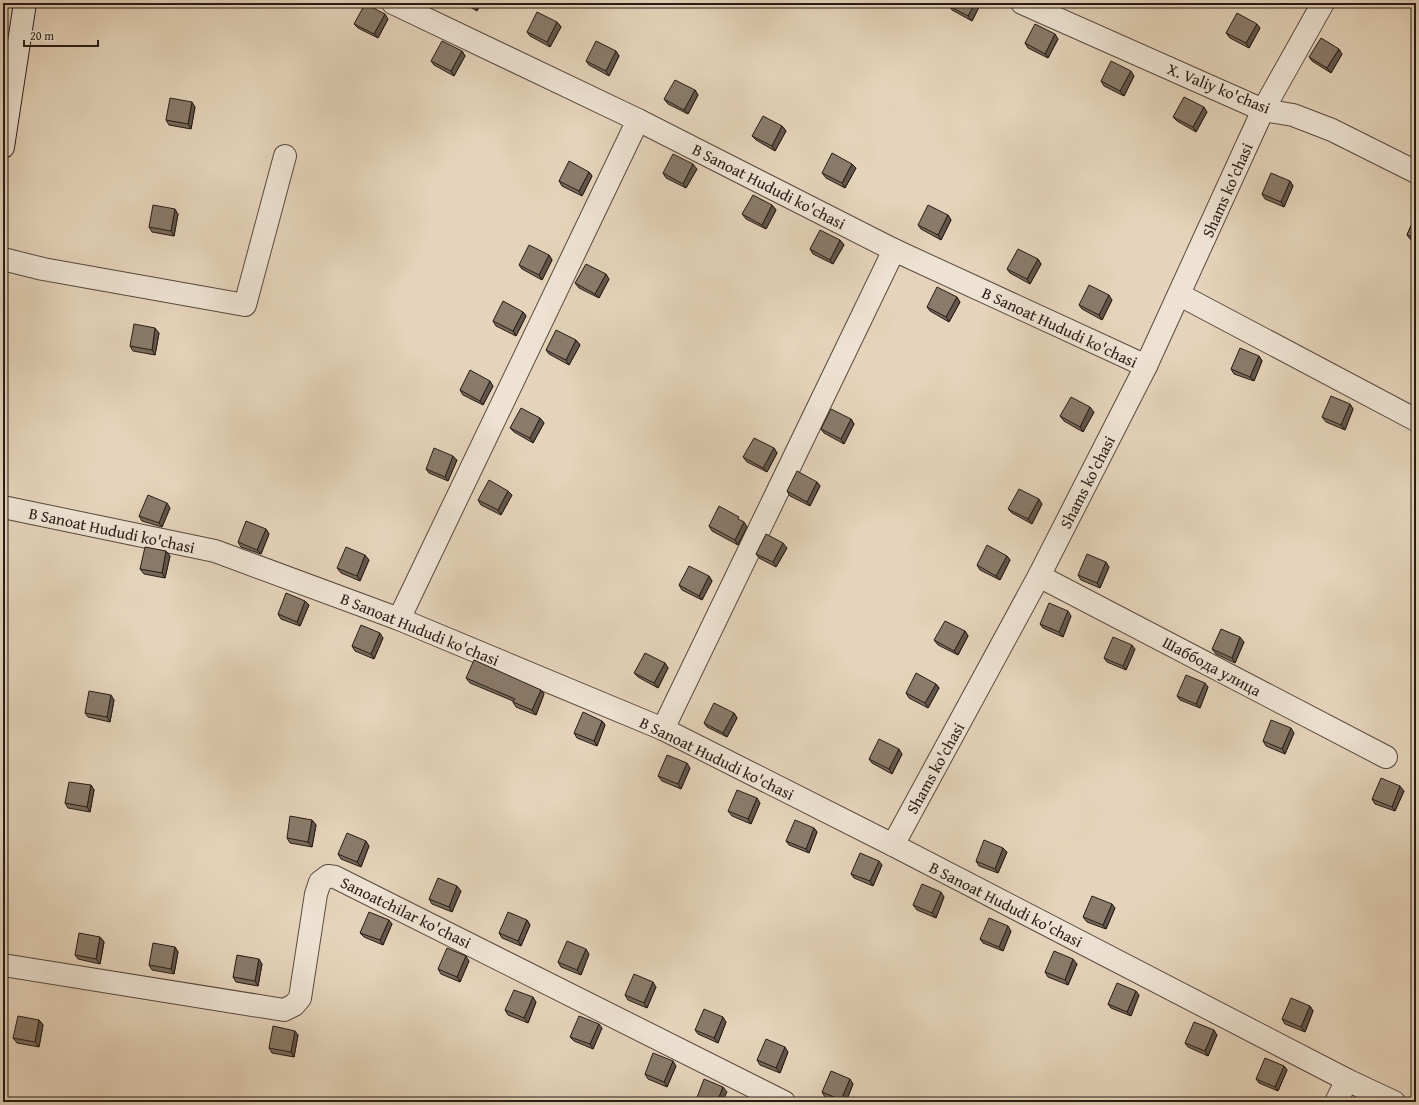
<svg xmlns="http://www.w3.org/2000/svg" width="1419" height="1105" viewBox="0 0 1419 1105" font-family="'Gentium Book Plus',serif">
	<rect width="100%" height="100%" fill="#e5d4bb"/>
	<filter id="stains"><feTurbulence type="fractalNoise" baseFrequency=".005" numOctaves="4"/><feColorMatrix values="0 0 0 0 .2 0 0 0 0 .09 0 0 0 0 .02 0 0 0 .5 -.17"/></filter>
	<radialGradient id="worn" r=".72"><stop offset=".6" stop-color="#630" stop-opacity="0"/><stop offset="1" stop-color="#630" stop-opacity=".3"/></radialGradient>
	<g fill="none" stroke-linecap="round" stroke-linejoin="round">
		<defs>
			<g id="minor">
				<path d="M 393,3 L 638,120 L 894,250 L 1146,366"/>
				<path d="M 1022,3 L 1263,110 L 1293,115 L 1332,130 L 1416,172"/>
				<path d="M 3,259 L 43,269 L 245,305 L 285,156"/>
				<path d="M 1180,295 L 1416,420"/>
				<path d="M 3,507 L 215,551 L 399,619 L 663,729 L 893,845 L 1347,1080 L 1394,1102"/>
				<path d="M 1039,576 L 1386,757"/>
				<path d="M 399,619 L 638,120"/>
				<path d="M 663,729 L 894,250"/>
				<path d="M 893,845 L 1039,576 L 1146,366 L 1263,110 L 1323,3"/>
				<path d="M 3,965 L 284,1010 L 294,1005 L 300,998 L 316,894 L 320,882 L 328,876 L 335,877 L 784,1102"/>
				<path d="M 1336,1102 L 1347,1080"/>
			</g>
			<path id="secondary" d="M 3,147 L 25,3"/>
		</defs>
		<use href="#minor" stroke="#57493e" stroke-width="24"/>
		<use href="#secondary" stroke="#281b15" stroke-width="24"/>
		<use href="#minor" stroke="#eee3d3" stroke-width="22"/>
		<use href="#secondary" stroke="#eee3d3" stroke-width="22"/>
	</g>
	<g fill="#776a5c" stroke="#281b15">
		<path d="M 463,3 L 481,3 L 477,11 Z"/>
		<path d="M 950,3 L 981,3 L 972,21 L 952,10 L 949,6 Z"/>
		<path d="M 388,19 L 378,38 L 358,28 L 354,24 Z"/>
		<path d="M 557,22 L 561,27 L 550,47 L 530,36 L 527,32 Z"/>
		<path d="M 1260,28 L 1249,48 L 1230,38 L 1226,33 Z"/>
		<path d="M 1058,39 L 1048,58 L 1028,48 L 1025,43 Z"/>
		<path d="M 462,51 L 465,56 L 454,76 L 434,65 L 431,61 Z"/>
		<path d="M 616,51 L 619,56 L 609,76 L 589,65 L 586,61 Z"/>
		<path d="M 1342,54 L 1331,73 L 1312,61 L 1309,57 Z"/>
		<path d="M 1134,76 L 1124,96 L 1104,86 L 1101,81 Z"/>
		<path d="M 695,90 L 698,95 L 688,114 L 668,104 L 664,99 Z"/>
		<path d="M 195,107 L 191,129 L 169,125 L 166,120 Z"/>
		<path d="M 1207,112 L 1196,132 L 1177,121 L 1173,117 Z"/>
		<path d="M 782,126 L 786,131 L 775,151 L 756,140 L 752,136 Z"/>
		<path d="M 852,164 L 856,168 L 845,188 L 826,178 L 822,173 Z"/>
		<path d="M 697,169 L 686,188 L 666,178 L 663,173 Z"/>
		<path d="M 589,172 L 592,176 L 582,196 L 562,186 L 559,181 Z"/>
		<path d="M 1290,181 L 1293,186 L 1284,207 L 1265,199 L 1262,194 Z"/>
		<path d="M 772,205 L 776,210 L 766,229 L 746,219 L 742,214 Z"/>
		<path d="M 178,214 L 174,236 L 152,232 L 149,227 Z"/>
		<path d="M 1416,214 L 1416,242 L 1410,239 L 1407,235 Z"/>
		<path d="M 948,215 L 951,220 L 941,240 L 921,229 L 918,225 Z"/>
		<path d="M 840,240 L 844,245 L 833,264 L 813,254 L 810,249 Z"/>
		<path d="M 549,255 L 552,260 L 542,280 L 522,269 L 519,265 Z"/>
		<path d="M 1038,259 L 1041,264 L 1030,284 L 1010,273 L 1007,269 Z"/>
		<path d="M 609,279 L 599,298 L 579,288 L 575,283 Z"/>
		<path d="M 1112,300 L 1102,320 L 1082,309 L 1079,305 Z"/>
		<path d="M 960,302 L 949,322 L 930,311 L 927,307 Z"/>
		<path d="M 523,312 L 526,316 L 516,336 L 496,326 L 493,321 Z"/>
		<path d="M 159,333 L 155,355 L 133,351 L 130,346 Z"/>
		<path d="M 576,340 L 580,345 L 569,365 L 549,354 L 546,350 Z"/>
		<path d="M 1259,356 L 1262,361 L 1254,381 L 1234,374 L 1231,369 Z"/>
		<path d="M 493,386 L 483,405 L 463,395 L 460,390 Z"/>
		<path d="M 1350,404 L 1353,409 L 1345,430 L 1326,422 L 1322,417 Z"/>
		<path d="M 1094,412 L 1083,432 L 1064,421 L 1060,416 Z"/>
		<path d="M 540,418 L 544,423 L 533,443 L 514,432 L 510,428 Z"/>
		<path d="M 851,419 L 854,424 L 844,444 L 824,433 L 821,429 Z"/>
		<path d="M 774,448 L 777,453 L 767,472 L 747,462 L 743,457 Z"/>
		<path d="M 457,460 L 448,481 L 429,473 L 426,469 Z"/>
		<path d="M 817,482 L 820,486 L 810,506 L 790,496 L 787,491 Z"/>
		<path d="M 512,495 L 501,515 L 481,505 L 478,500 Z"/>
		<path d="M 1042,504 L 1032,524 L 1012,513 L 1008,509 Z"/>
		<path d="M 170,508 L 162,527 L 142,521 L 139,516 Z"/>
		<path d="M 742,521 L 747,527 L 738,545 L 712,531 L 709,526 Z"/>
		<path d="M 266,529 L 269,534 L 261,554 L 241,547 L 238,542 Z"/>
		<path d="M 787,548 L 776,567 L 759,558 L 756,554 Z"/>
		<path d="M 166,551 L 170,556 L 165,578 L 144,574 L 140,569 Z"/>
		<path d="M 1007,556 L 1010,560 L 1000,580 L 980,570 L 977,565 Z"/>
		<path d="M 369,560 L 360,581 L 341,573 L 337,568 Z"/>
		<path d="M 1109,567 L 1100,588 L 1081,580 L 1078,575 Z"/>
		<path d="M 709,576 L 712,581 L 702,600 L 682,590 L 679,585 Z"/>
		<path d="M 309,605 L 300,626 L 281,619 L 278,614 Z"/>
		<path d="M 1071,616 L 1063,637 L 1043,628 L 1040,624 Z"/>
		<path d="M 965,631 L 968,636 L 958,655 L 938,645 L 934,640 Z"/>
		<path d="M 383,638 L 374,659 L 355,651 L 352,646 Z"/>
		<path d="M 1244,642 L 1235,663 L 1216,654 L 1212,649 Z"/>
		<path d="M 1135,649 L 1126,670 L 1107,662 L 1104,658 Z"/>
		<path d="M 665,663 L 668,668 L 658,688 L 638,677 L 634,673 Z"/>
		<path d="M 466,678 L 541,690 L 544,694 L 536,715 L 516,707 L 513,702 L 513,701 L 470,683 Z"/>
		<path d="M 936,684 L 939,688 L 928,708 L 909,698 L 906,693 Z"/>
		<path d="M 1208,687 L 1200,708 L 1180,700 L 1177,696 Z"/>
		<path d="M 114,700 L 110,722 L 88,717 L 85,713 Z"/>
		<path d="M 734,713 L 737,718 L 727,737 L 707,727 L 704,723 Z"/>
		<path d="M 602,721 L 605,725 L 597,746 L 577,738 L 574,733 Z"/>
		<path d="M 1294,733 L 1285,754 L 1266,746 L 1263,741 Z"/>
		<path d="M 902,754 L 892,774 L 872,763 L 869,759 Z"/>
		<path d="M 690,768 L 681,789 L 662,781 L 658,776 Z"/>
		<path d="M 91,785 L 94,790 L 90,812 L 68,808 L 65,803 Z"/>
		<path d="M 1404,791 L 1395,811 L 1375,804 L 1372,799 Z"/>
		<path d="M 760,803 L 751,824 L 732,816 L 728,811 Z"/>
		<path d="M 312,820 L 316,825 L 312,847 L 290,843 L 287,838 Z"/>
		<path d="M 814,828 L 817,832 L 809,853 L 789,845 L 786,841 Z"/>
		<path d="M 369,846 L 361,867 L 341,859 L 338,854 Z"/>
		<path d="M 1007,852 L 998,873 L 979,866 L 976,861 Z"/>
		<path d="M 882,865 L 873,886 L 854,878 L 851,874 Z"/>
		<path d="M 461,891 L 452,912 L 432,904 L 429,899 Z"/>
		<path d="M 944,897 L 936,918 L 917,910 L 913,905 Z"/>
		<path d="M 1115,908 L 1106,929 L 1087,922 L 1083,917 Z"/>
		<path d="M 527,920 L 530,925 L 521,946 L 502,938 L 499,933 Z"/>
		<path d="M 392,924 L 383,945 L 364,937 L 360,933 Z"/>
		<path d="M 1011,931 L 1003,951 L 983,943 L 980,939 Z"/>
		<path d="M 100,937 L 104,942 L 100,964 L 78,959 L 75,955 Z"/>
		<path d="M 175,947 L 178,952 L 174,974 L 152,970 L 149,965 Z"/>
		<path d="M 589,954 L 581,975 L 561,967 L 558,962 Z"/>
		<path d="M 469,961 L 460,982 L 441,974 L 438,969 Z"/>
		<path d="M 262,964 L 258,986 L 236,982 L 233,977 Z"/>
		<path d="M 1077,964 L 1068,985 L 1048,977 L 1045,972 Z"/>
		<path d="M 656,987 L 647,1008 L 628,1000 L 625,995 Z"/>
		<path d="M 1139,995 L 1131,1016 L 1111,1008 L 1108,1004 Z"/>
		<path d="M 536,1002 L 528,1023 L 508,1015 L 505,1010 Z"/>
		<path d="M 1310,1006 L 1313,1011 L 1305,1032 L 1285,1024 L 1282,1019 Z"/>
		<path d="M 39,1020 L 43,1025 L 39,1047 L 17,1043 L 13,1038 Z"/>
		<path d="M 726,1022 L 718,1043 L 698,1034 L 695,1030 Z"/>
		<path d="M 602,1028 L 593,1049 L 574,1041 L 570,1037 Z"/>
		<path d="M 298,1035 L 294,1057 L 272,1053 L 269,1048 Z"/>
		<path d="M 1217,1035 L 1208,1056 L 1188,1047 L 1185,1043 Z"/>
		<path d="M 788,1052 L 780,1073 L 760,1065 L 757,1060 Z"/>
		<path d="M 676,1066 L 667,1087 L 648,1079 L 645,1074 Z"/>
		<path d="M 1284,1066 L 1287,1070 L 1278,1091 L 1259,1083 L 1256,1079 Z"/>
		<path d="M 853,1084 L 846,1102 L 838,1102 L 825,1097 L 822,1092 Z"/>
	</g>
	<g fill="#61564b" stroke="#281b15">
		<path d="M 475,3 L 481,3 L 477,11 L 474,6 Z"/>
		<path d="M 975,3 L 981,3 L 972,21 L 968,16 Z"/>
		<path d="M 385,14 L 388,19 L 378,38 L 374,34 Z"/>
		<path d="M 557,22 L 561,27 L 550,47 L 547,42 Z"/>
		<path d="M 1257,24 L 1260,28 L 1249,48 L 1246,43 Z"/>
		<path d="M 1055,34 L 1058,39 L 1048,58 L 1045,54 Z"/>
		<path d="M 1339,49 L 1342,54 L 1331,73 L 1327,68 Z"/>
		<path d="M 462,51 L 465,56 L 454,76 L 451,71 Z"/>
		<path d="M 616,51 L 619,56 L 609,76 L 606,71 Z"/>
		<path d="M 1131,71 L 1134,76 L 1124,96 L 1120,91 Z"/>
		<path d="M 695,90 L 698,95 L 688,114 L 684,110 Z"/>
		<path d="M 192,102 L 195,107 L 191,129 L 188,124 Z"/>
		<path d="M 1204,107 L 1207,112 L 1196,132 L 1193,127 Z"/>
		<path d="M 782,126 L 786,131 L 775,151 L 772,146 Z"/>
		<path d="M 693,164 L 697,169 L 686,188 L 683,184 Z"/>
		<path d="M 852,164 L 856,168 L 845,188 L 842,183 Z"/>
		<path d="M 589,172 L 592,176 L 582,196 L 579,191 Z"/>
		<path d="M 1290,181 L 1293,186 L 1284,207 L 1281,202 Z"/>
		<path d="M 772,205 L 776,210 L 766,229 L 762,225 Z"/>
		<path d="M 175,209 L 178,214 L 174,236 L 171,231 Z"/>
		<path d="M 948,215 L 951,220 L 941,240 L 938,235 Z"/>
		<path d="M 840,240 L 844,245 L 833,264 L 830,260 Z"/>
		<path d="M 549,255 L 552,260 L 542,280 L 539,275 Z"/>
		<path d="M 1038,259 L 1041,264 L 1030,284 L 1027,279 Z"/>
		<path d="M 606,274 L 609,279 L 599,298 L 595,294 Z"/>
		<path d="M 1109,295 L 1112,300 L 1102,320 L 1099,315 Z"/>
		<path d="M 957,297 L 960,302 L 949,322 L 946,317 Z"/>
		<path d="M 523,312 L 526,316 L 516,336 L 513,331 Z"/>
		<path d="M 155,328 L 159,333 L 155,355 L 152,350 Z"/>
		<path d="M 576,340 L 580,345 L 569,365 L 566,360 Z"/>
		<path d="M 1259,356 L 1262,361 L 1254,381 L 1250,377 Z"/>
		<path d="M 490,381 L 493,386 L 483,405 L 480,401 Z"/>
		<path d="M 1350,404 L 1353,409 L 1345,430 L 1341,425 Z"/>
		<path d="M 1090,407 L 1094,412 L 1083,432 L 1080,427 Z"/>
		<path d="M 540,418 L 544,423 L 533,443 L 530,438 Z"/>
		<path d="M 851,419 L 854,424 L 844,444 L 841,439 Z"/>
		<path d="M 774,448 L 777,453 L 767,472 L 763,468 Z"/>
		<path d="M 453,456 L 457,460 L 448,481 L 445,477 Z"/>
		<path d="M 817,482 L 820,486 L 810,506 L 807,502 Z"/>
		<path d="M 508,491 L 512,495 L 501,515 L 498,510 Z"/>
		<path d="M 1039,499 L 1042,504 L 1032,524 L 1028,519 Z"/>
		<path d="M 167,503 L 170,508 L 162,527 L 159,523 Z"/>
		<path d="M 744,522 L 747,527 L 738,545 L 735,540 Z"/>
		<path d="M 266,529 L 269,534 L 261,554 L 257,550 Z"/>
		<path d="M 783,543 L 787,548 L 776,567 L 773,562 Z"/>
		<path d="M 166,551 L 170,556 L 165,578 L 162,573 Z"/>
		<path d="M 365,555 L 369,560 L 360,581 L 357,576 Z"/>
		<path d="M 1007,556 L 1010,560 L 1000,580 L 996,576 Z"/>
		<path d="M 1106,562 L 1109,567 L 1100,588 L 1097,583 Z"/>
		<path d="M 709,576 L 712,581 L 702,600 L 699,596 Z"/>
		<path d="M 305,601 L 309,605 L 300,626 L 297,622 Z"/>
		<path d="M 1068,611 L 1071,616 L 1063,637 L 1059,632 Z"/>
		<path d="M 965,631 L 968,636 L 958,655 L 954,651 Z"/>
		<path d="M 380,633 L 383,638 L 374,659 L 371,654 Z"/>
		<path d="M 1240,637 L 1244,642 L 1235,663 L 1232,658 Z"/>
		<path d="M 1132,645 L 1135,649 L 1126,670 L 1123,666 Z"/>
		<path d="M 665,663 L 668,668 L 658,688 L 654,683 Z"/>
		<path d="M 1205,683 L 1208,687 L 1200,708 L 1196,704 Z"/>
		<path d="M 936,684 L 939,688 L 928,708 L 925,703 Z"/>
		<path d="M 541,690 L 544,694 L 536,715 L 532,710 Z"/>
		<path d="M 111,695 L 114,700 L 110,722 L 107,717 Z"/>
		<path d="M 734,713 L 737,718 L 727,737 L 723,733 Z"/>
		<path d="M 602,721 L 605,725 L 597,746 L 594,741 Z"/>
		<path d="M 1291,728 L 1294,733 L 1285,754 L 1282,749 Z"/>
		<path d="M 899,749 L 902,754 L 892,774 L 889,769 Z"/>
		<path d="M 687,763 L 690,768 L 681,789 L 678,784 Z"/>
		<path d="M 91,785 L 94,790 L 90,812 L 87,807 Z"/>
		<path d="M 1400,786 L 1404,791 L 1395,811 L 1392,807 Z"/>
		<path d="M 757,798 L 760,803 L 751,824 L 748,819 Z"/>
		<path d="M 312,820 L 316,825 L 312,847 L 308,842 Z"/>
		<path d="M 814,828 L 817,832 L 809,853 L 806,849 Z"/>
		<path d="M 366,841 L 369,846 L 361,867 L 357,862 Z"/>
		<path d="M 1003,848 L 1007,852 L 998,873 L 995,869 Z"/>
		<path d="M 879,861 L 882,865 L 873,886 L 870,881 Z"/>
		<path d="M 457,886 L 461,891 L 452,912 L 449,907 Z"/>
		<path d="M 941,892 L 944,897 L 936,918 L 932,913 Z"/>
		<path d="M 1112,904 L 1115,908 L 1106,929 L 1103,925 Z"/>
		<path d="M 389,920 L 392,924 L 383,945 L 380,940 Z"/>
		<path d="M 527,920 L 530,925 L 521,946 L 518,941 Z"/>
		<path d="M 1008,926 L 1011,931 L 1003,951 L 999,947 Z"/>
		<path d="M 100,937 L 104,942 L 100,964 L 96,959 Z"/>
		<path d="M 175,947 L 178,952 L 174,974 L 171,969 Z"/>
		<path d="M 586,949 L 589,954 L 581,975 L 577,970 Z"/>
		<path d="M 466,956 L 469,961 L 460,982 L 457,977 Z"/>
		<path d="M 259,959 L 262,964 L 258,986 L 255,981 Z"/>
		<path d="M 1073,959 L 1077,964 L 1068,985 L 1065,980 Z"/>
		<path d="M 653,982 L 656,987 L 647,1008 L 644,1003 Z"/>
		<path d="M 1136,991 L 1139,995 L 1131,1016 L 1127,1012 Z"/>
		<path d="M 533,997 L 536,1002 L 528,1023 L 524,1018 Z"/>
		<path d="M 1310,1006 L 1313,1011 L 1305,1032 L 1301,1027 Z"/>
		<path d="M 723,1017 L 726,1022 L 718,1043 L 714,1038 Z"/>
		<path d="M 39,1020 L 43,1025 L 39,1047 L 35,1042 Z"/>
		<path d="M 599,1024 L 602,1028 L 593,1049 L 590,1044 Z"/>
		<path d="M 1214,1030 L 1217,1035 L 1208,1056 L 1205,1051 Z"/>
		<path d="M 295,1031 L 298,1035 L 294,1057 L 291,1052 Z"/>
		<path d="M 785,1047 L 788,1052 L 780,1073 L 776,1068 Z"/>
		<path d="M 673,1061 L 676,1066 L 667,1087 L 664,1082 Z"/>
		<path d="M 1284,1066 L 1287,1070 L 1278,1091 L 1275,1087 Z"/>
		<path d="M 850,1079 L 853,1084 L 846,1102 L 842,1102 L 841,1100 Z"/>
		<path d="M 723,1087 L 727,1092 L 722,1102 L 717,1102 Z"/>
	</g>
	<g fill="#8a7b6b" stroke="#281b15">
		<path d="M 468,3 L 475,3 L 474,6 Z"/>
		<path d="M 950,3 L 975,3 L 968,16 L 949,6 Z"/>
		<path d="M 365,4 L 385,14 L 374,34 L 354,24 Z"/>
		<path d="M 537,12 L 557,22 L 547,42 L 527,32 Z"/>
		<path d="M 1237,13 L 1257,24 L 1246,43 L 1226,33 Z"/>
		<path d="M 1035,24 L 1055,34 L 1045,54 L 1025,43 Z"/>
		<path d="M 1321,38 L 1339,49 L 1327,68 L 1309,57 Z"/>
		<path d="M 442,41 L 462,51 L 451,71 L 431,61 Z"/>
		<path d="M 596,41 L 616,51 L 606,71 L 586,61 Z"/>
		<path d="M 1111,61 L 1131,71 L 1120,91 L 1101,81 Z"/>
		<path d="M 675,80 L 695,90 L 684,110 L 664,99 Z"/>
		<path d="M 1184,97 L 1204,107 L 1193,127 L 1173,117 Z"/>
		<path d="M 170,98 L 192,102 L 188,124 L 166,120 Z"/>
		<path d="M 763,116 L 782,126 L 772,146 L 752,136 Z"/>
		<path d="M 832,153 L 852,164 L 842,183 L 822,173 Z"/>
		<path d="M 673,154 L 693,164 L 683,184 L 663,173 Z"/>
		<path d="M 569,161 L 589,172 L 579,191 L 559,181 Z"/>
		<path d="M 1271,173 L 1290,181 L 1281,202 L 1262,194 Z"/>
		<path d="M 753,195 L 772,205 L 762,225 L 742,214 Z"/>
		<path d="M 153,205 L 175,209 L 171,231 L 149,227 Z"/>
		<path d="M 928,205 L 948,215 L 938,235 L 918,225 Z"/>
		<path d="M 1416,214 L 1416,238 L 1407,235 Z"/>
		<path d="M 820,230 L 840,240 L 830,260 L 810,249 Z"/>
		<path d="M 529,245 L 549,255 L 539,275 L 519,265 Z"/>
		<path d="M 1018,249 L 1038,259 L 1027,279 L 1007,269 Z"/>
		<path d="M 586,264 L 606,274 L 595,294 L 575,283 Z"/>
		<path d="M 1089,285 L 1109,295 L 1099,315 L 1079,305 Z"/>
		<path d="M 937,287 L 957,297 L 946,317 L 927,307 Z"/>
		<path d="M 503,301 L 523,312 L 513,331 L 493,321 Z"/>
		<path d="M 134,324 L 155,328 L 152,350 L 130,346 Z"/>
		<path d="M 556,330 L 576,340 L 566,360 L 546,350 Z"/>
		<path d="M 1240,348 L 1259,356 L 1250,377 L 1231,369 Z"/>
		<path d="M 470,370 L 490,381 L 480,401 L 460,390 Z"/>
		<path d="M 1331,396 L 1350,404 L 1341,425 L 1322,417 Z"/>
		<path d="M 1071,397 L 1090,407 L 1080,427 L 1060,416 Z"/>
		<path d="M 521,408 L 540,418 L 530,438 L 510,428 Z"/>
		<path d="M 831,409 L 851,419 L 841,439 L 821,429 Z"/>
		<path d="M 754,438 L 774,448 L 763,468 L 743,457 Z"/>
		<path d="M 434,448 L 453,456 L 445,477 L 426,469 Z"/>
		<path d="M 797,471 L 817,482 L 807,502 L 787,491 Z"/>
		<path d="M 489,480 L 508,491 L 498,510 L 478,500 Z"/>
		<path d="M 1019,489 L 1039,499 L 1028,519 L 1008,509 Z"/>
		<path d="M 148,495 L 167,503 L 159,523 L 139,516 Z"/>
		<path d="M 719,506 L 739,517 L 738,519 L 744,522 L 735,540 L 709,526 Z"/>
		<path d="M 246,521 L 266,529 L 257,550 L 238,542 Z"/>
		<path d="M 766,534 L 783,543 L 773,562 L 756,554 Z"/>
		<path d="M 987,545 L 1007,556 L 996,576 L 977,565 Z"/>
		<path d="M 145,547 L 166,551 L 162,573 L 140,569 Z"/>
		<path d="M 346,547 L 365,555 L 357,576 L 337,568 Z"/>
		<path d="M 1087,554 L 1106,562 L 1097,583 L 1078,575 Z"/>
		<path d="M 689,566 L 709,576 L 699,596 L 679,585 Z"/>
		<path d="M 286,593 L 305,601 L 297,622 L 278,614 Z"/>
		<path d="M 1049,603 L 1068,611 L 1059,632 L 1040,624 Z"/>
		<path d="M 945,621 L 965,631 L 954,651 L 934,640 Z"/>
		<path d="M 361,625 L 380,633 L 371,654 L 352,646 Z"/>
		<path d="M 1221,629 L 1240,637 L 1232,658 L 1212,649 Z"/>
		<path d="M 1113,637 L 1132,645 L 1123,666 L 1104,658 Z"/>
		<path d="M 645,653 L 665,663 L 654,683 L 634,673 Z"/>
		<path d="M 474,660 L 541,690 L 532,710 L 513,702 L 515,699 L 466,678 Z"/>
		<path d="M 916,673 L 936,684 L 925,703 L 906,693 Z"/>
		<path d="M 1186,675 L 1205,683 L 1196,704 L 1177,696 Z"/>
		<path d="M 89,691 L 111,695 L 107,717 L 85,713 Z"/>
		<path d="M 714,703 L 734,713 L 723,733 L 704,723 Z"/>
		<path d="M 583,712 L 602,721 L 594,741 L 574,733 Z"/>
		<path d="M 1271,720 L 1291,728 L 1282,749 L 1263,741 Z"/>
		<path d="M 879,739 L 899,749 L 889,769 L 869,759 Z"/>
		<path d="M 667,755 L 687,763 L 678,784 L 658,776 Z"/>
		<path d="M 1381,778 L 1400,786 L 1392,807 L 1372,799 Z"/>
		<path d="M 69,782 L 91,785 L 87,807 L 65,803 Z"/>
		<path d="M 737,790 L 757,798 L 748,819 L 728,811 Z"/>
		<path d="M 290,816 L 312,820 L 308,842 L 287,838 Z"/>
		<path d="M 795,820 L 814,828 L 806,849 L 786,841 Z"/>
		<path d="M 347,833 L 366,841 L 357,862 L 338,854 Z"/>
		<path d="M 984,840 L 1003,848 L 995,869 L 976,861 Z"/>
		<path d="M 860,853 L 879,861 L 870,881 L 851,874 Z"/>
		<path d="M 438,878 L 457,886 L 449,907 L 429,899 Z"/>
		<path d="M 922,884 L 941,892 L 932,913 L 913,905 Z"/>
		<path d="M 1092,896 L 1112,904 L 1103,925 L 1083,917 Z"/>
		<path d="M 369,912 L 389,920 L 380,940 L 360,933 Z"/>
		<path d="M 508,912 L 527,920 L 518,941 L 499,933 Z"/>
		<path d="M 989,918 L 1008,926 L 999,947 L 980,939 Z"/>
		<path d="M 79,933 L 100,937 L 96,959 L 75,955 Z"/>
		<path d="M 567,941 L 586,949 L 577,970 L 558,962 Z"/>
		<path d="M 153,943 L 175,947 L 171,969 L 149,965 Z"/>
		<path d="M 447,948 L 466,956 L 457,977 L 438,969 Z"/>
		<path d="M 1054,951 L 1073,959 L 1065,980 L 1045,972 Z"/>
		<path d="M 237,955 L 259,959 L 255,981 L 233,977 Z"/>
		<path d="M 634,974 L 653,982 L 644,1003 L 625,995 Z"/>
		<path d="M 1117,983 L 1136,991 L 1127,1012 L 1108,1004 Z"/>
		<path d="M 514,990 L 533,997 L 524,1018 L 505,1010 Z"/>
		<path d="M 1291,998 L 1310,1006 L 1301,1027 L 1282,1019 Z"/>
		<path d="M 704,1009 L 723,1017 L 714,1038 L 695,1030 Z"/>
		<path d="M 18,1016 L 39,1020 L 35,1042 L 13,1038 Z"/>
		<path d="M 579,1016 L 599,1024 L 590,1044 L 570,1037 Z"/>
		<path d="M 1194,1022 L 1214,1030 L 1205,1051 L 1185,1043 Z"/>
		<path d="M 273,1026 L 295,1031 L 291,1052 L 269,1048 Z"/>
		<path d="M 766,1039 L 785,1047 L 776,1068 L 757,1060 Z"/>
		<path d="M 653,1053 L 673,1061 L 664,1082 L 645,1074 Z"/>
		<path d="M 1265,1058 L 1284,1066 L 1275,1087 L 1256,1079 Z"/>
		<path d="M 831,1071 L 850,1079 L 841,1100 L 822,1092 Z"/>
		<path d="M 704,1079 L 723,1087 L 717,1102 L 700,1102 L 696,1100 Z"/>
	</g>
	<g text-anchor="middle" stroke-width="3" stroke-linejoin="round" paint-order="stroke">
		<g font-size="16" fill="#281b15" stroke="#eee3d3">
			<text transform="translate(1219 88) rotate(22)" y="6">X. Valiy ko'chasi</text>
			<text transform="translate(769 186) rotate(27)" y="6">B Sanoat Hududi ko'chasi</text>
			<text transform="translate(1227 190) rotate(-66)" y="6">Shams ko'chasi</text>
			<text transform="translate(1060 327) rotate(25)" y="6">B Sanoat Hududi ko'chasi</text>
			<text transform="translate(1087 482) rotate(-63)" y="6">Shams ko'chasi</text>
			<text transform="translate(112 530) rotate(12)" y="6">B Sanoat Hududi ko'chasi</text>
			<text transform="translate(420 629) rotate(22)" y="6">B Sanoat Hududi ko'chasi</text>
			<text transform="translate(1212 666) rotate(28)" y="6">Шаббода улица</text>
			<text transform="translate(717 758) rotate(26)" y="6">B Sanoat Hududi ko'chasi</text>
			<text transform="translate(935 768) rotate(-61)" y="6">Shams ko'chasi</text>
			<text transform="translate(1006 904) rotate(27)" y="6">B Sanoat Hududi ko'chasi</text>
			<text transform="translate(406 912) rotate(26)" y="6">Sanoatchilar ko'chasi</text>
		</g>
	</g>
	<rect width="1419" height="1105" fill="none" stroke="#e5d4bb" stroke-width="16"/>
	<rect x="4" y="4" width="1411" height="1097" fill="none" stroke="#281b15" stroke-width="2"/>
	<rect x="8" y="8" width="1403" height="1089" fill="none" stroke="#281b15"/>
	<path d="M24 40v6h74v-6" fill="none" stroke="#281b15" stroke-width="2"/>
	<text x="30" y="40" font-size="12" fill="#281b15" stroke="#eee3d3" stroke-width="3" paint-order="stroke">20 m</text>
	<rect width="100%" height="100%" filter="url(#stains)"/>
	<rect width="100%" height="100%" fill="url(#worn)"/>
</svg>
